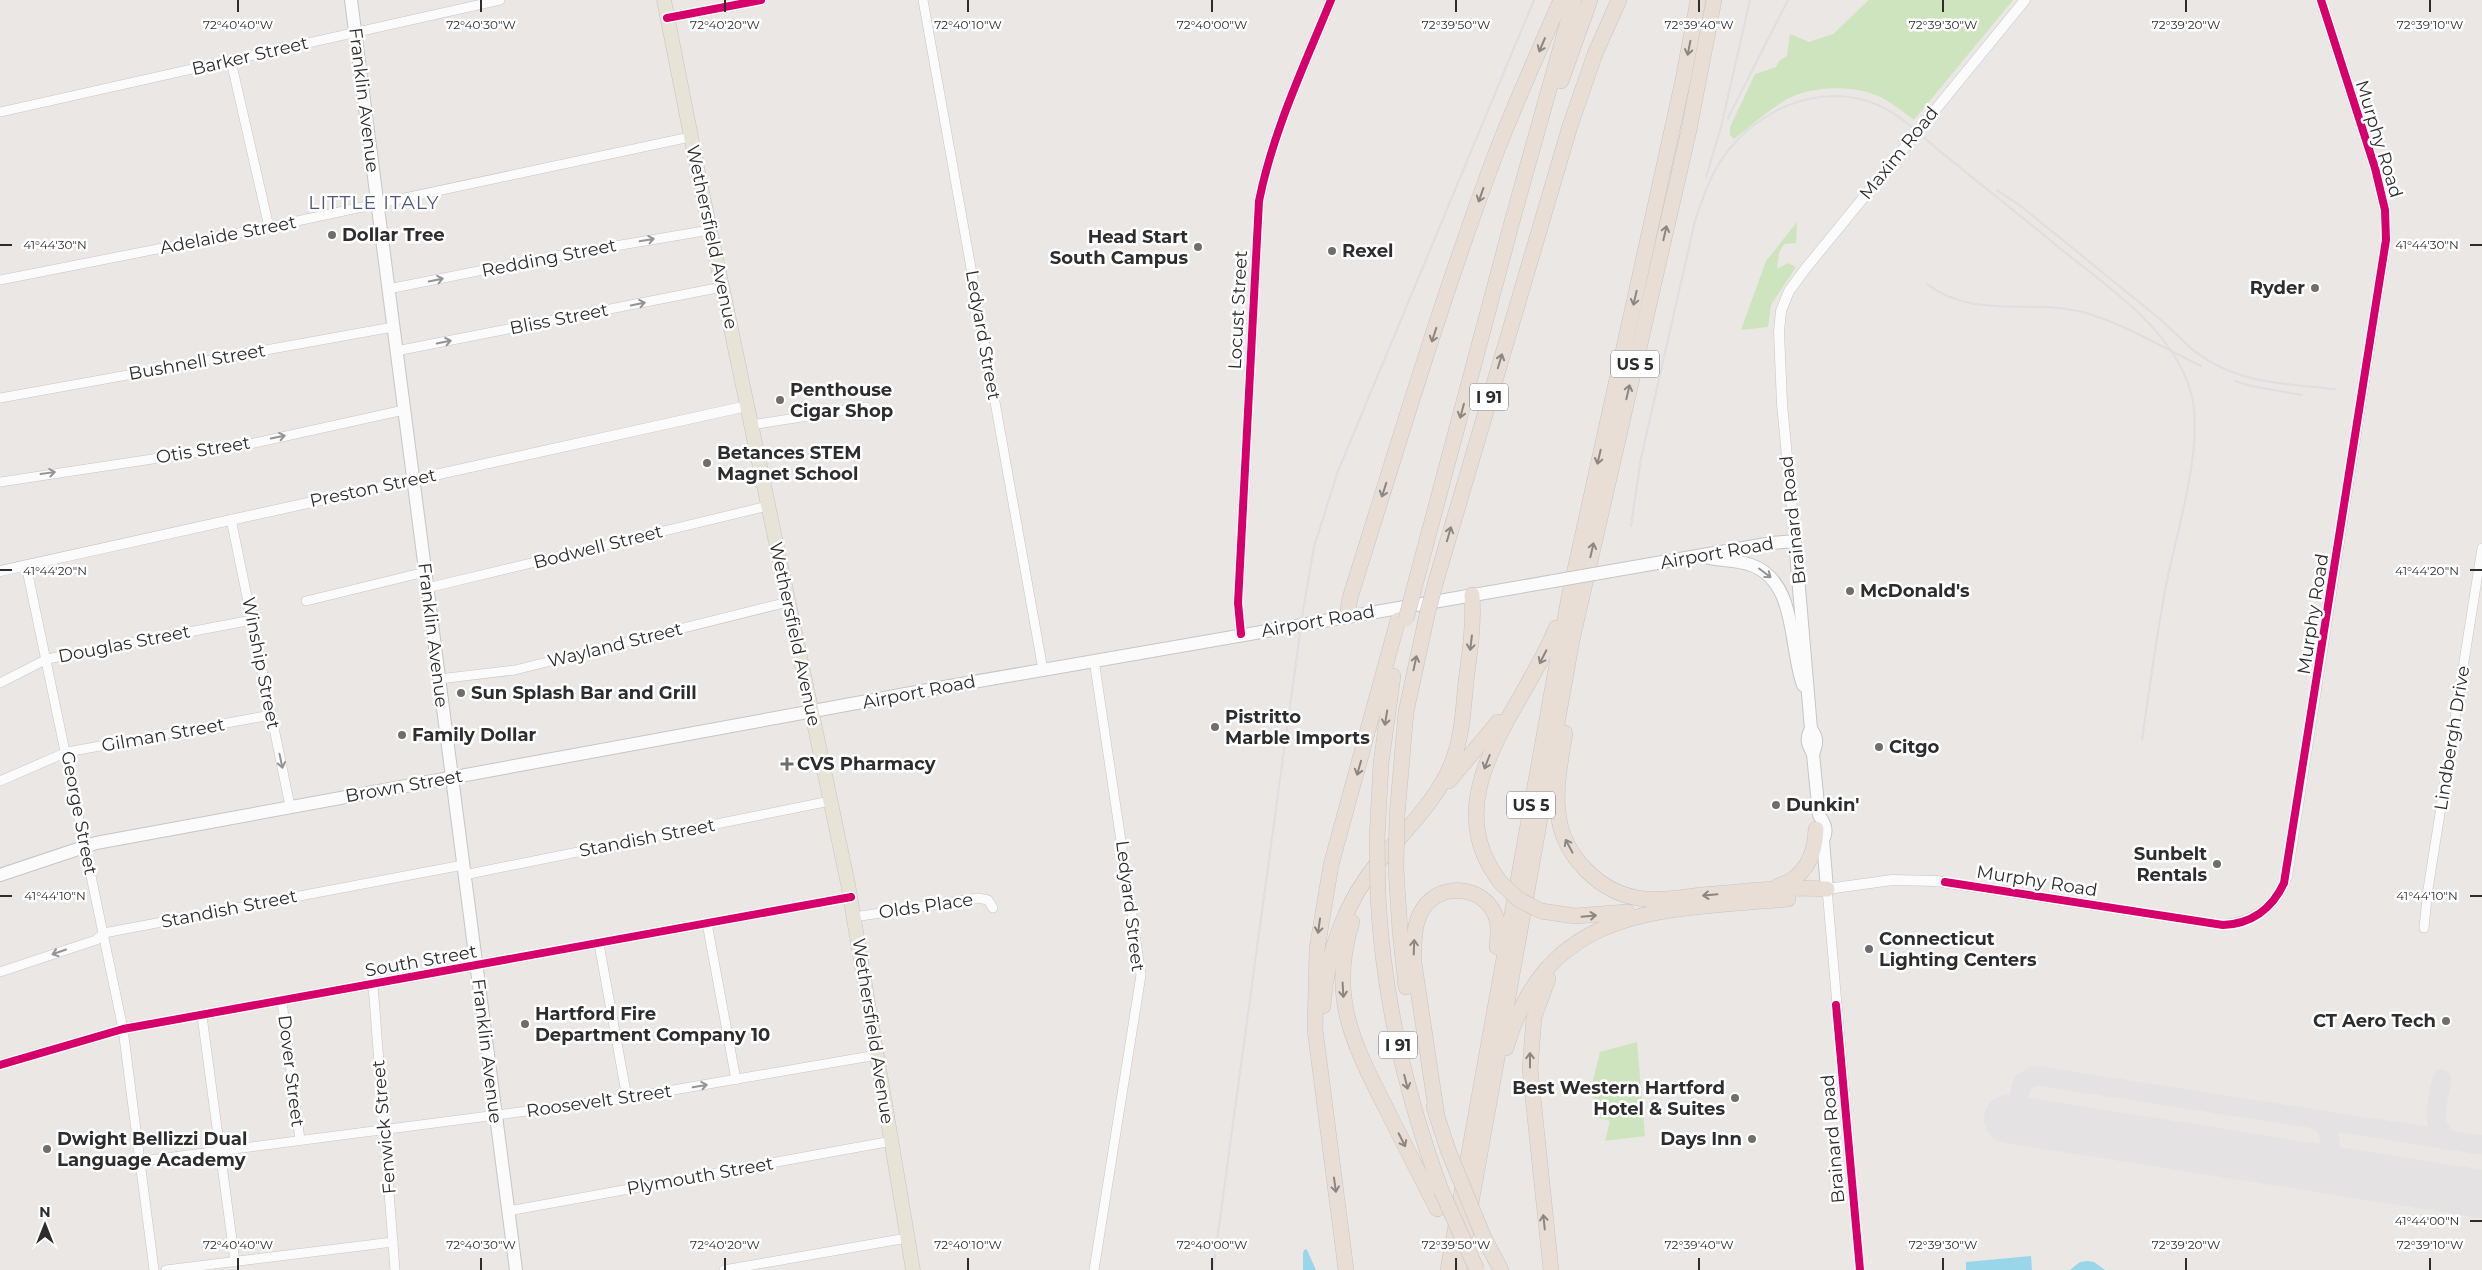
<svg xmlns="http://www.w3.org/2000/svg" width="2482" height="1270" viewBox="0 0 2482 1270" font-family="Montserrat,sans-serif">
	<rect width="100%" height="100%" fill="#eae7e4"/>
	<g fill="#cee4be">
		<path d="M 1869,0 L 2013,0 L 1914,120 C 1902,111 1890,101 1876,95 C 1851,85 1813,86 1789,98 C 1769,109 1752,125 1734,139 L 1730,135 L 1730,127 L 1755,74 L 1776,67 L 1779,61 L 1787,56 L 1790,34 L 1809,42 L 1833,34 Z"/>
		<path d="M 1797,222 L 1796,243 L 1784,244 L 1779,253 L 1777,269 L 1788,263 L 1796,267 L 1771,305 L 1768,327 L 1741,330 L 1766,261 Z"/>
		<path d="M 1637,1042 L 1645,1136 L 1605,1141 L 1610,1121 L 1596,1117 L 1592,1085 L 1600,1052 Z"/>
	</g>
	<g fill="#9ad6e9">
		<path d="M 1305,1249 L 1307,1250 L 1316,1270 L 1303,1270 L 1303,1253 Z"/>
		<path d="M 2031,1256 L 2032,1270 L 1966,1270 L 1966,1262 Z"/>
		<path d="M 2087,1261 L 2094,1262 L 2105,1270 L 2070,1270 L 2080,1262 Z"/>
	</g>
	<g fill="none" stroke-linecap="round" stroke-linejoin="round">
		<g stroke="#e4e2e2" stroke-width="19">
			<path d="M 2442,1079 C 2438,1101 2427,1130 2453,1141"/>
			<path d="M 2315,1119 C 2341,1130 2318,1156 2349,1173"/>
			<path d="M 2014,1120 L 2022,1083 L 2032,1077 L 2039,1076 L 2482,1145"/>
			<path d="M 2300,1165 L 2321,1159 L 2330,1145"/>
		</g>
		<path stroke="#e4e2e2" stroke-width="48" d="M 2008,1119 L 2482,1194"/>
		<defs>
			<g id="minor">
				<path d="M 923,0 L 1043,670"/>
				<path d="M 231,61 L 269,227"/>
				<path d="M 0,112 L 500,0"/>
				<path d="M 0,280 L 269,227 L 690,137"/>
				<path d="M 388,289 L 544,258 L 710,230"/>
				<path d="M 396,351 L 722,287"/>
				<path d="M 0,398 L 393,327"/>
				<path d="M 751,425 L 866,407"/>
				<path d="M 0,482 L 245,445 L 404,410"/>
				<path d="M 231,519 L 290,806"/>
				<path d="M 26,565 L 123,1029 L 154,1270"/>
				<path d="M 427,588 L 768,506"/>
				<path d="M 306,601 L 425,572"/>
				<path d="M 439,679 L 515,670 L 788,602"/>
				<path d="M 0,683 L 47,659 L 252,620"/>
				<path d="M 0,781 L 67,752 L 271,715"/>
				<path d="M 464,875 L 830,801"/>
				<path d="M 1827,889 L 1860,1270"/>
				<path d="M 854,917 L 978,898 L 988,900 L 993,908"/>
				<path d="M 707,923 L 736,1080"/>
				<path d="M 2424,928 L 2428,889 L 2482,548"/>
				<path d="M 599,944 L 627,1098"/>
				<path d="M 0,972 L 96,940 L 104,933 L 463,865"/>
				<path d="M 373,985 L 395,1270"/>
				<path d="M 282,1002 L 300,1140"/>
				<path d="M 202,1016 L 235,1262"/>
				<path d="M 142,1161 L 627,1098 L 877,1055"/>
				<path d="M 508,1211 L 892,1141"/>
				<path d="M 166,1270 L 393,1242"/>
				<path d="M 724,1270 L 907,1238"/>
				<path d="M 1094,1270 L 1141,975 L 1094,660"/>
			</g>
			<g id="tertiary">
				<path d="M 667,18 L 761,0"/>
				<path d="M 1795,541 L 1782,404 L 1779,332 L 1781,311 L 1789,291 L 1806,268 L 2025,0"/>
				<path d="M 0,571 L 747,406"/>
				<path d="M 1241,634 L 1238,603 L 1259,201 C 1273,131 1304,66 1331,0"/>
				<path d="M 1827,889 L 1892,880 L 1936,881 L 2223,925 C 2254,923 2277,905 2287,876 L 2386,240 L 2385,210 L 2375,168 L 2321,0"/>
				<path d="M 0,1065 L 123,1029 L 851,897"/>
			</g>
			<g id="secondary">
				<path d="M 351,0 L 516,1270"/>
				<path d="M 1709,558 C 1723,561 1737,560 1751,565 C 1797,581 1789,646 1803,685"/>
				<path d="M 1611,571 L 1772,543 L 1795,541 L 1811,729 C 1818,738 1817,744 1813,754"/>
				<path d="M 1811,729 C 1805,739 1808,745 1813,754 L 1819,815 C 1825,824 1828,831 1823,840 L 1827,889"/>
				<path d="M 0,875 L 96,843 L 933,689 L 1554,581"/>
			</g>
			<path id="primary" d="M 664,0 L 700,182 L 848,884 L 913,1270"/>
			<g id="motorway">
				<path d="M 1561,81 L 1590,0"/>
				<path d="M 1436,581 L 1570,126 L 1595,54 L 1619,0"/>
				<path d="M 1415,585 L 1513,218 L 1574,0"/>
				<path d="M 1347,616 L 1350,598 C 1397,449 1441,299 1496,153 C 1516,101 1539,51 1561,0"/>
				<path d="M 1565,733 C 1561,759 1555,786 1558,812 C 1562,856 1601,895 1645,899 C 1664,901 1683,897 1702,895 C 1743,892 1785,886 1827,889"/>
				<path d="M 1449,781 L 1498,722"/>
				<path d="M 1397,816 L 1406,712 L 1427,615"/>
				<path d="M 1377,839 L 1381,763 L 1393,676"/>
				<path d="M 1396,869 L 1400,931 L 1406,987"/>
				<path d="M 1501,883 C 1432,796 1525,708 1556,628"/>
				<path d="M 1778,886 C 1805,878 1815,856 1816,829"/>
				<path d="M 1378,896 C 1383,997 1406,1095 1441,1190"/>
				<path d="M 1541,911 L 1575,916 L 1627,912"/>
				<path d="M 1352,922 C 1328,997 1354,1045 1387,1110 C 1404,1143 1420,1176 1437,1209"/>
				<path d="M 1548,979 L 1534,1017 L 1530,1069 L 1551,1270"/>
				<path d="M 1323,1006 C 1326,954 1346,900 1380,860 C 1403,833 1431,806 1447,774 C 1462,745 1463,713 1466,681 C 1470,652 1474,624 1472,595"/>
				<path d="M 1506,1048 C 1548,903 1664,910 1788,899"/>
				<path d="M 1434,1107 L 1448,1150"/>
				<path d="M 1437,1116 L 1414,963 C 1414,947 1413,929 1420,914 C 1436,880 1487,884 1497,920 C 1499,929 1498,938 1497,947"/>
				<path d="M 1484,1238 L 1501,1270"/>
				<path d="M 1346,1270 L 1315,1029 L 1317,949 L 1331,865 L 1398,620"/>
				<path d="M 1448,1270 L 1569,597 L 1683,80 L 1698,0"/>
				<path d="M 1459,1270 L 1572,640 L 1689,130 L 1714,0"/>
			</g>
		</defs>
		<use href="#minor" stroke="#c6c6c6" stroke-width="10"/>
		<use href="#tertiary" stroke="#c6c6c6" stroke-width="11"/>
		<use href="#secondary" stroke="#c6c6c6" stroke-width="14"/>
		<use href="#primary" stroke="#c6c4c3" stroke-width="15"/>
		<use href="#motorway" stroke="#c6c4c3" stroke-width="16"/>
		<use href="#minor" stroke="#fcfbfb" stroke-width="9"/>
		<use href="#tertiary" stroke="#fcfbfb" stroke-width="10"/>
		<use href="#secondary" stroke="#fcfbfb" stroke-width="12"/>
		<use href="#primary" stroke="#e7e3d6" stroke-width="14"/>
		<use href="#motorway" stroke="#e9ded6" stroke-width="15"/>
		<g stroke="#dfdee0" stroke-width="2">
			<path d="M 1728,118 L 1788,0"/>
			<path d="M 1953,162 C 1989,191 2026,220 2062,250 C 2109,288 2168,326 2189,386 C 2208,439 2175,535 2165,591 C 2156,640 2149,690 2142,740"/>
			<path d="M 1706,177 L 1721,127 L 1750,0"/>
			<path d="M 1997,190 L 2022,207 L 2161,320 L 2193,350"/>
			<path d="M 1693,227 C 1700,207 1706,185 1717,167 C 1749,112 1820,78 1880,106 C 1910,120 1932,148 1959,166"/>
			<path d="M 1927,284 C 1973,320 2034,298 2086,313 C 2126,325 2164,348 2201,366"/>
			<path d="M 2188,346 C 2234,384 2278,383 2335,389"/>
			<path d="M 2235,381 L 2251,386 L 2302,395"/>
			<path d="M 1631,526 L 1641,458 L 1695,221"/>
			<path d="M 1213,1270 L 1303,611 L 1314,547 L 1338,471 L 1534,0"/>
		</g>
		<defs>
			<path id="secondary-bridge" d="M 1554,581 L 1611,571"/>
			<g id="motorway-bridge">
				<path d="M 1427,615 L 1436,581"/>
				<path d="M 1406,619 L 1415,585"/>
				<path d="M 1377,839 L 1378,896"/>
				<path d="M 1396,869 L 1397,816"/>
				<path d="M 1501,883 L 1518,899 L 1541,911"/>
				<path d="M 1448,1150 L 1484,1238"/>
				<path d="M 1441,1190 L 1477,1270"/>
			</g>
		</defs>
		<use href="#secondary-bridge" stroke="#c6c6c6" stroke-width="14" stroke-linecap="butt"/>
		<use href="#motorway-bridge" stroke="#c6c4c3" stroke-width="16" stroke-linecap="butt"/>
		<use href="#secondary-bridge" stroke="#fcfbfb" stroke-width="12"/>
		<use href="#motorway-bridge" stroke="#e9ded6" stroke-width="15"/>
		<defs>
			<g id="cycleway">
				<path d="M 667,18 L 761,0"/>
				<path d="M 1241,634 L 1238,603 L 1259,201 C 1273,131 1304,66 1331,0"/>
				<path d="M 1945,882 L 2223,925 C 2251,924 2272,909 2284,883 L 2386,240 L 2385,210 L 2375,168 L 2321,0"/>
				<path d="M 1836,1005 L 1860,1270"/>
				<path d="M 0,1065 L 123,1029 L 851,897"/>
			</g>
		</defs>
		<use href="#cycleway" stroke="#fff" stroke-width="11"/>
		<use href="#cycleway" stroke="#d6006c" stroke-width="8"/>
	</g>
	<defs><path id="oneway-shaft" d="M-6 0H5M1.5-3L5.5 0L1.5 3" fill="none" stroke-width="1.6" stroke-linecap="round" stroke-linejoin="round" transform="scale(1.25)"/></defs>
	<g stroke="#8b8682">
		<use href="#oneway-shaft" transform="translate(1542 45) rotate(113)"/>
		<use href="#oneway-shaft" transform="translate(1689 48) rotate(101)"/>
		<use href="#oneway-shaft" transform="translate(1481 195) rotate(109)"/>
		<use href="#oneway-shaft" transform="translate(1665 233) rotate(-77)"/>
		<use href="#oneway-shaft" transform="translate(1635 298) rotate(103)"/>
		<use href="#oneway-shaft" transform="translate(1434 335) rotate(108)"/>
		<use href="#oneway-shaft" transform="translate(1500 361) rotate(-73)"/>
		<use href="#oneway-shaft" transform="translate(1628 392) rotate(-77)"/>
		<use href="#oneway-shaft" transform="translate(1462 411) rotate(105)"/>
		<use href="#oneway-shaft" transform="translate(1599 457) rotate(103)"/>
		<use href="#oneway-shaft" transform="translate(1384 490) rotate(108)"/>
		<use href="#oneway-shaft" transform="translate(1449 534) rotate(-74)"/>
		<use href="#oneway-shaft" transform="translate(1592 550) rotate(-77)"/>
		<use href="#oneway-shaft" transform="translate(1471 643) rotate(97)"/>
		<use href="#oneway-shaft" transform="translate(1543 657) rotate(117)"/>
		<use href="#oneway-shaft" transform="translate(1415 663) rotate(-78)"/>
		<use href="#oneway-shaft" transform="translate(1386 718) rotate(99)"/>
		<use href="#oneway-shaft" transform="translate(1487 762) rotate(111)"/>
		<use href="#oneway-shaft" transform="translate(1359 768) rotate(106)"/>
		<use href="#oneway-shaft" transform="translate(1569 846) rotate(-118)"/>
		<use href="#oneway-shaft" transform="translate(1710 895) rotate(175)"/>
		<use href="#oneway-shaft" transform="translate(1589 916) rotate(-5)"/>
		<use href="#oneway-shaft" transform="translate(1319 926) rotate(98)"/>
		<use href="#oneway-shaft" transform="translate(1414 947) rotate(-88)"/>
		<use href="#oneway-shaft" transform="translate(1343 990) rotate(87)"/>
		<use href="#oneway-shaft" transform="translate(1530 1060) rotate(-90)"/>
		<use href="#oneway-shaft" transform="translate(1406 1082) rotate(76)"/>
		<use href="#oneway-shaft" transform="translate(1402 1140) rotate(63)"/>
		<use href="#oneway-shaft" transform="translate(1335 1185) rotate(82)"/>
		<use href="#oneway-shaft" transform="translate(1544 1222) rotate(-96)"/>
	</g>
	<g stroke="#949494">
		<use href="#oneway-shaft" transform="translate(647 240) rotate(-10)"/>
		<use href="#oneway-shaft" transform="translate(436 280) rotate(-11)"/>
		<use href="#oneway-shaft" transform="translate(638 304) rotate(-11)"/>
		<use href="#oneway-shaft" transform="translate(444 342) rotate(-11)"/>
		<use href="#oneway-shaft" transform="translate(278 437) rotate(-12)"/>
		<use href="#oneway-shaft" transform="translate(48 473) rotate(-8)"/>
		<use href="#oneway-shaft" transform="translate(1765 573) rotate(37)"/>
		<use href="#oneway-shaft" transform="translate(281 761) rotate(78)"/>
		<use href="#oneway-shaft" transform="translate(59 952) rotate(161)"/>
		<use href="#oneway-shaft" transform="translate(700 1086) rotate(-10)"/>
	</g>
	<path fill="none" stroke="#2d2d2d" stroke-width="2" d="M 238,0 L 238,12M 481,0 L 481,12M 725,0 L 725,12M 968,0 L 968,12M 1212,0 L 1212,12M 1456,0 L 1456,12M 1699,0 L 1699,12M 1943,0 L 1943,12M 2186,0 L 2186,12M 2430,0 L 2430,12M 0,245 L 12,245M 2470,245 L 2482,245M 0,570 L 12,570M 2470,570 L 2482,570M 0,896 L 12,896M 2470,896 L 2482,896M 2470,1221 L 2482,1221M 238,1258 L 238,1270M 481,1258 L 481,1270M 725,1258 L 725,1270M 968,1258 L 968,1270M 1212,1258 L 1212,1270M 1456,1258 L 1456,1270M 1699,1258 L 1699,1270M 1943,1258 L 1943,1270M 2186,1258 L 2186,1270M 2430,1258 L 2430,1270"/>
	<g fill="#6f6e6d" stroke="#fff" stroke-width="2">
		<circle cx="332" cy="235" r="5"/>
		<circle cx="1198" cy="247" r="5"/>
		<circle cx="1332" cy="251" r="5"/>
		<circle cx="2315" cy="288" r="5"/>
		<circle cx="780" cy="400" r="5"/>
		<circle cx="707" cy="463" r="5"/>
		<circle cx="1850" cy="591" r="5"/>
		<circle cx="461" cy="693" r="5"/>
		<circle cx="1215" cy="727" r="5"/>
		<circle cx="402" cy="735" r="5"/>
		<circle cx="1879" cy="747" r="5"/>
		<path d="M784.5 756.5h5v5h5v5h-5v5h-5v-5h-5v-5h5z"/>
		<circle cx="1776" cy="805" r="5"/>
		<circle cx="2217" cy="864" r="5"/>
		<circle cx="1869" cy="949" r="5"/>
		<circle cx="2446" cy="1021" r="5"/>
		<circle cx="525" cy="1024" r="5"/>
		<circle cx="1735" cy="1098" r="5"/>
		<circle cx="1752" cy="1139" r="5"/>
		<circle cx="47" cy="1149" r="5"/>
	</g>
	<g text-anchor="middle" stroke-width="5" stroke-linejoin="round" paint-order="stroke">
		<g fill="#fff" stroke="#6c6c6c" stroke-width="1">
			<rect x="1611" y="350.5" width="48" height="27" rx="4"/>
			<rect x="1470" y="383.5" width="38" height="27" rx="4"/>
			<rect x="1507" y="791.5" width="48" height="27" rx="4"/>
			<rect x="1379" y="1031.5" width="38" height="27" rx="4"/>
		</g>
		<g font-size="16" font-weight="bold" fill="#2d2d2d">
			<text x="1635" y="370">US 5</text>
			<text x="1489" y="403">I 91</text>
			<text x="1531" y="811">US 5</text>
			<text x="1398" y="1051">I 91</text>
		</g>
		<g font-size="18" fill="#2d2d2d" stroke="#fff">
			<text transform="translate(250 56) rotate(-13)" y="6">Barker Street</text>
			<text transform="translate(364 100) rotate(83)" y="6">Franklin Avenue</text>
			<text transform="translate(2379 139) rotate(73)" y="6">Murphy Road</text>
			<text transform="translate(1899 153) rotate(-51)" y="6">Maxim Road</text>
			<text transform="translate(228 235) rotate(-11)" y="6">Adelaide Street</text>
			<text transform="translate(712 237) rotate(78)" y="6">Wethersfield Avenue</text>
			<text transform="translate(549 258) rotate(-11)" y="6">Redding Street</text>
			<text transform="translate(1238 310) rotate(-87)" y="6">Locust Street</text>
			<text transform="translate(559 319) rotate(-11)" y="6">Bliss Street</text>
			<text transform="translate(983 335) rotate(80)" y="6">Ledyard Street</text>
			<text transform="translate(197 362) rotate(-10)" y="6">Bushnell Street</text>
			<text transform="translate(203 450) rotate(-9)" y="6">Otis Street</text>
			<text transform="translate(373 488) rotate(-12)" y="6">Preston Street</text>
			<text transform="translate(1793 520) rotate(-96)" y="6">Brainard Road</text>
			<text transform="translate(598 547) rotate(-14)" y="6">Bodwell Street</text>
			<text transform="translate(1717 553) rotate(-10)" y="6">Airport Road</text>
			<text transform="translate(2313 614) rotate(-81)" y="6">Murphy Road</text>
			<text transform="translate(1318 621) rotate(-10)" y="6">Airport Road</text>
			<text transform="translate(795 634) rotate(78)" y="6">Wethersfield Avenue</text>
			<text transform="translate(433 635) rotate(83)" y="6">Franklin Avenue</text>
			<text transform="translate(124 644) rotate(-11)" y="6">Douglas Street</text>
			<text transform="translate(615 645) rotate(-14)" y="6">Wayland Street</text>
			<text transform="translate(261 663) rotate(79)" y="6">Winship Street</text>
			<text transform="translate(919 692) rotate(-11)" y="6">Airport Road</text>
			<text transform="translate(163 735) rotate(-10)" y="6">Gilman Street</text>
			<text transform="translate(2452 738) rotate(-81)" y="6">Lindbergh Drive</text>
			<text transform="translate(404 786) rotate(-10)" y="6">Brown Street</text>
			<text transform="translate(79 813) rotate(79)" y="6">George Street</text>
			<text transform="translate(647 838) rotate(-11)" y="6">Standish Street</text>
			<text transform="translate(2037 881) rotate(9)" y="6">Murphy Road</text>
			<text transform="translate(926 906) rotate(-8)" y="6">Olds Place</text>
			<text transform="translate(1130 906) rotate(83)" y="6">Ledyard Street</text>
			<text transform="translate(229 909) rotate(-11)" y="6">Standish Street</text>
			<text transform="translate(421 961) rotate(-10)" y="6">South Street</text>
			<text transform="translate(873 1031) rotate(81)" y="6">Wethersfield Avenue</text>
			<text transform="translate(487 1051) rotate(83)" y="6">Franklin Avenue</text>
			<text transform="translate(291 1071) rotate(83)" y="6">Dover Street</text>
			<text transform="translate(599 1101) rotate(-8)" y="6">Roosevelt Street</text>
			<text transform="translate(384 1127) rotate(-95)" y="6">Fenwick Street</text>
			<text transform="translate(1833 1139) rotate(-95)" y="6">Brainard Road</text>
			<text transform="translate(700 1176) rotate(-10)" y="6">Plymouth Street</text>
		</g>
		<g font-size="18" font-weight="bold" fill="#2d2d2d" stroke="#fff" text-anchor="start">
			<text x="342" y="241">Dollar Tree</text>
			<text x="1188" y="243" text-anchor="end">Head Start<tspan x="1188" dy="21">South Campus</tspan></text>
			<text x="1342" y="257">Rexel</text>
			<text x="2305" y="294" text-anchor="end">Ryder</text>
			<text x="790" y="396">Penthouse<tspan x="790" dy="21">Cigar Shop</tspan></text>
			<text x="717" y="459">Betances STEM<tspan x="717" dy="21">Magnet School</tspan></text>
			<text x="1860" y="597">McDonald's</text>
			<text x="471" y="699">Sun Splash Bar and Grill</text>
			<text x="1225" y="723">Pistritto<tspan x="1225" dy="21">Marble Imports</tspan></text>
			<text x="412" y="741">Family Dollar</text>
			<text x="1889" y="753">Citgo</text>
			<text x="797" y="770">CVS Pharmacy</text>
			<text x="1786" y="811">Dunkin'</text>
			<text x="2207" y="860" text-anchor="end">Sunbelt<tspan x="2207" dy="21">Rentals</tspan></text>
			<text x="1879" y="945">Connecticut<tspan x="1879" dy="21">Lighting Centers</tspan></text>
			<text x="535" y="1020">Hartford Fire<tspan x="535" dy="21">Department Company 10</tspan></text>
			<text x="2436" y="1027" text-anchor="end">CT Aero Tech</text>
			<text x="1725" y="1094" text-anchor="end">Best Western Hartford<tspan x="1725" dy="21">Hotel &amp; Suites</tspan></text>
			<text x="57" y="1145">Dwight Bellizzi Dual<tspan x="57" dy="21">Language Academy</tspan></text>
			<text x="1742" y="1145" text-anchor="end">Days Inn</text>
		</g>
		<g font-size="19" letter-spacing="1" fill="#4e577d" stroke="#fff">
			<text x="374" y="209">LITTLE ITALY</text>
		</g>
	</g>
	<g font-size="12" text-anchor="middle" fill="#2d2d2d" stroke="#fff" stroke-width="5" stroke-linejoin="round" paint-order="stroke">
		<text x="238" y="29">72°40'40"W</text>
		<text x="481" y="29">72°40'30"W</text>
		<text x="725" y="29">72°40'20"W</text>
		<text x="968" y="29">72°40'10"W</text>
		<text x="1212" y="29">72°40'00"W</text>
		<text x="1456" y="29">72°39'50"W</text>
		<text x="1699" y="29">72°39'40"W</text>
		<text x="1943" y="29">72°39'30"W</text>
		<text x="2186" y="29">72°39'20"W</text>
		<text x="2430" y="29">72°39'10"W</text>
		<text x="55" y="249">41°44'30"N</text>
		<text x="2427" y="249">41°44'30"N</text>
		<text x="55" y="575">41°44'20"N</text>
		<text x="2427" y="575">41°44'20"N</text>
		<text x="55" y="900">41°44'10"N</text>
		<text x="2427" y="900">41°44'10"N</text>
		<text x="2427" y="1225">41°44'00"N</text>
		<text x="238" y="1249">72°40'40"W</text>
		<text x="481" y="1249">72°40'30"W</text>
		<text x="725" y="1249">72°40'20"W</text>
		<text x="968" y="1249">72°40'10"W</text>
		<text x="1212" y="1249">72°40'00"W</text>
		<text x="1456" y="1249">72°39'50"W</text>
		<text x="1699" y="1249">72°39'40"W</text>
		<text x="1943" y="1249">72°39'30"W</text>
		<text x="2186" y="1249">72°39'20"W</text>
		<text x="2430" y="1249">72°39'10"W</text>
	</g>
	<g transform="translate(45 1225)" stroke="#ffffff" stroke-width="4" paint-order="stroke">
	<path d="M0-4L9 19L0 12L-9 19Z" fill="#2d2d2d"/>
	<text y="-8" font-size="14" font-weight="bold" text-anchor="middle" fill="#2d2d2d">N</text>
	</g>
</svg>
